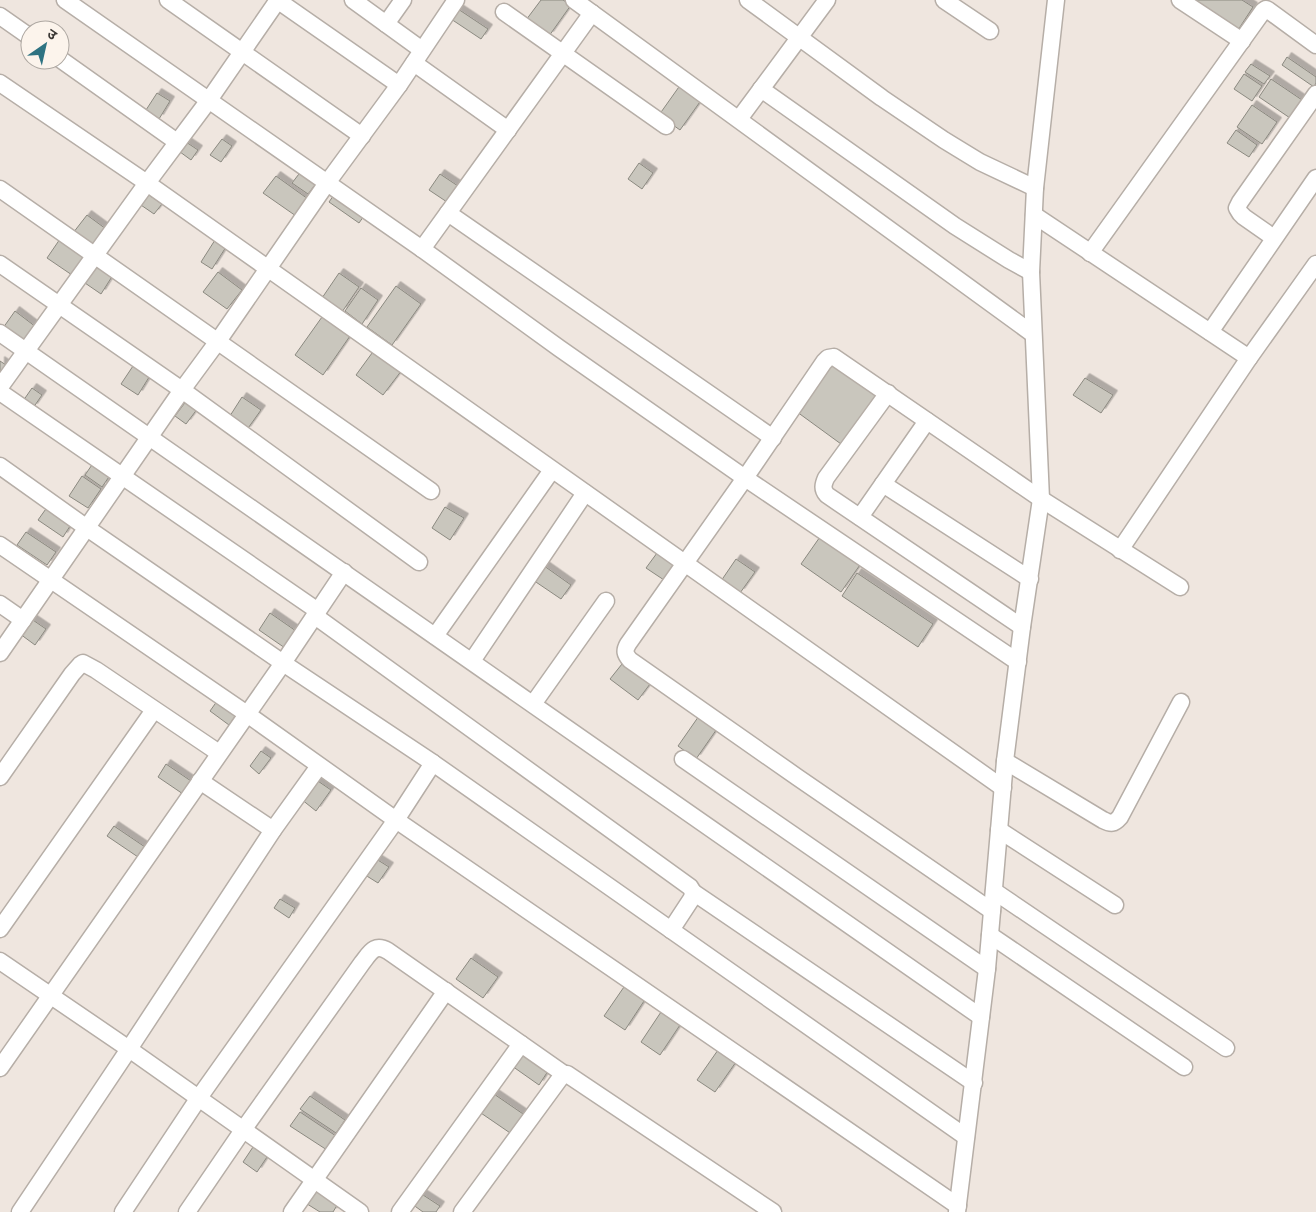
<svg xmlns="http://www.w3.org/2000/svg" width="1316" height="1212" viewBox="0 0 1316 1212" font-family="'DM Sans','Noto Sans Devanagari',sans-serif">
	<defs>
		<filter id="shadow"><feDropShadow dx="4.5" dy="-4.5" stdDeviation="0" flood-color="#0004"/></filter>
	</defs>
	<rect width="100%" height="100%" fill="#efe6df"/>
	<g fill="#c9c6bd" stroke="#8b8980" filter="url(#shadow)">
		<path d="M 541,0 L 563,0 L 571,5 L 549,36 L 526,20 Z"/>
		<path d="M 1197,0 L 1242,0 L 1253,7 L 1238,30 L 1195,2 Z"/>
		<path d="M 458,9 L 488,29 L 481,39 L 451,19 Z"/>
		<path d="M 1287,57 L 1316,77 L 1316,83 L 1314,87 L 1282,65 Z"/>
		<path d="M 1251,64 L 1270,76 L 1264,84 L 1245,72 Z"/>
		<path d="M 1244,74 L 1262,86 L 1252,101 L 1234,89 Z"/>
		<path d="M 1271,79 L 1305,102 L 1293,120 L 1259,97 Z"/>
		<path d="M 681,84 L 702,99 L 680,130 L 659,115 Z"/>
		<path d="M 157,93 L 170,101 L 159,119 L 146,110 Z"/>
		<path d="M 1252,105 L 1277,122 L 1262,144 L 1237,127 Z"/>
		<path d="M 1236,130 L 1257,145 L 1249,157 L 1227,143 Z"/>
		<path d="M 222,139 L 232,146 L 221,162 L 210,155 Z"/>
		<path d="M 183,140 L 198,150 L 191,160 L 176,149 Z"/>
		<path d="M 639,163 L 653,173 L 642,189 L 628,179 Z"/>
		<path d="M 302,170 L 318,181 L 308,194 L 292,183 Z"/>
		<path d="M 440,174 L 458,186 L 447,202 L 429,190 Z"/>
		<path d="M 276,176 L 308,199 L 296,216 L 263,193 Z"/>
		<path d="M 336,192 L 366,213 L 359,223 L 329,202 Z"/>
		<path d="M 146,193 L 162,204 L 154,214 L 138,203 Z"/>
		<path d="M 87,215 L 106,229 L 93,247 L 73,233 Z"/>
		<path d="M 60,239 L 85,256 L 72,275 L 47,258 Z"/>
		<path d="M 215,240 L 226,247 L 212,269 L 201,262 Z"/>
		<path d="M 98,264 L 113,275 L 101,294 L 85,283 Z"/>
		<path d="M 218,272 L 242,290 L 227,309 L 203,292 Z"/>
		<path d="M 339,273 L 359,287 L 342,312 L 322,298 Z"/>
		<path d="M 396,286 L 421,304 L 392,345 L 367,327 Z"/>
		<path d="M 361,288 L 378,300 L 362,324 L 345,311 Z"/>
		<path d="M 15,311 L 36,327 L 24,343 L 3,328 Z"/>
		<path d="M 322,317 L 350,336 L 323,375 L 295,355 Z"/>
		<path d="M 375,349 L 402,370 L 383,395 L 356,375 Z"/>
		<path d="M 0,361 L 6,365 L 0,374 Z"/>
		<path d="M 828,361 L 876,396 L 841,444 L 793,409 Z"/>
		<path d="M 135,363 L 151,374 L 138,395 L 121,384 Z"/>
		<path d="M 1085,378 L 1113,395 L 1101,413 L 1073,395 Z"/>
		<path d="M 32,388 L 42,395 L 33,408 L 23,401 Z"/>
		<path d="M 242,397 L 261,410 L 246,431 L 228,419 Z"/>
		<path d="M 187,400 L 198,408 L 186,424 L 175,416 Z"/>
		<path d="M 96,459 L 113,471 L 102,487 L 85,475 Z"/>
		<path d="M 82,476 L 101,489 L 88,508 L 69,496 Z"/>
		<path d="M 48,506 L 72,523 L 63,537 L 38,520 Z"/>
		<path d="M 445,507 L 464,518 L 450,540 L 432,528 Z"/>
		<path d="M 26,532 L 56,552 L 47,565 L 17,545 Z"/>
		<path d="M 822,534 L 862,562 L 841,592 L 801,564 Z"/>
		<path d="M 657,553 L 675,565 L 664,580 L 646,568 Z"/>
		<path d="M 736,559 L 755,572 L 740,593 L 721,581 Z"/>
		<path d="M 540,563 L 571,585 L 561,599 L 530,578 Z"/>
		<path d="M 857,573 L 933,624 L 918,647 L 842,596 Z"/>
		<path d="M 270,613 L 296,631 L 285,648 L 259,630 Z"/>
		<path d="M 27,616 L 46,629 L 35,645 L 16,631 Z"/>
		<path d="M 622,664 L 650,684 L 638,700 L 610,679 Z"/>
		<path d="M 220,697 L 239,711 L 229,725 L 210,711 Z"/>
		<path d="M 701,713 L 719,726 L 696,759 L 678,746 Z"/>
		<path d="M 261,751 L 271,758 L 259,774 L 250,766 Z"/>
		<path d="M 166,764 L 191,781 L 183,794 L 158,777 Z"/>
		<path d="M 315,779 L 331,790 L 316,811 L 301,799 Z"/>
		<path d="M 114,826 L 145,847 L 138,857 L 107,836 Z"/>
		<path d="M 373,857 L 389,867 L 378,883 L 362,873 Z"/>
		<path d="M 280,899 L 295,908 L 289,918 L 274,908 Z"/>
		<path d="M 471,958 L 498,977 L 483,998 L 456,979 Z"/>
		<path d="M 626,984 L 646,998 L 625,1030 L 604,1016 Z"/>
		<path d="M 661,1012 L 680,1025 L 660,1055 L 641,1042 Z"/>
		<path d="M 524,1049 L 550,1068 L 539,1085 L 512,1066 Z"/>
		<path d="M 718,1050 L 736,1062 L 715,1092 L 697,1080 Z"/>
		<path d="M 491,1092 L 529,1118 L 516,1137 L 478,1111 Z"/>
		<path d="M 310,1096 L 345,1120 L 336,1133 L 300,1109 Z"/>
		<path d="M 300,1112 L 336,1136 L 327,1150 L 290,1126 Z"/>
		<path d="M 255,1144 L 269,1154 L 257,1172 L 243,1162 Z"/>
		<path d="M 315,1186 L 339,1202 L 333,1212 L 320,1212 L 304,1202 Z"/>
		<path d="M 420,1193 L 440,1206 L 436,1212 L 423,1212 L 412,1204 Z"/>
	</g>
	<g fill="none" stroke-linecap="round" stroke-linejoin="round">
		<defs>
			<g id="minor">
				<path d="M 65,0 L 422,249 L 559,348 L 745,478 L 1018,662"/>
				<path d="M 168,0 L 362,136"/>
				<path d="M 277,0 L 399,85"/>
				<path d="M 353,0 L 422,50"/>
				<path d="M 574,0 L 1033,334"/>
				<path d="M 748,0 L 882,98 L 944,140 L 980,162 L 1035,188"/>
				<path d="M 944,0 L 990,31"/>
				<path d="M 1180,0 L 1242,41"/>
				<path d="M 504,12 L 666,126"/>
				<path d="M 0,16 L 30,37"/>
				<path d="M 386,24 L 403,0"/>
				<path d="M 60,59 L 177,142"/>
				<path d="M 414,63 L 508,130"/>
				<path d="M 0,83 L 147,183 L 1003,788"/>
				<path d="M 761,89 L 955,226 L 1009,260 L 1031,272"/>
				<path d="M 739,119 L 827,0"/>
				<path d="M 0,189 L 431,491"/>
				<path d="M 448,213 L 773,438"/>
				<path d="M 1034,215 L 1249,358"/>
				<path d="M 1274,238 L 1244,217 L 1240,213 L 1237,208 L 1240,202 L 1316,94"/>
				<path d="M 422,249 L 592,13"/>
				<path d="M 1090,253 L 1263,11 L 1266,9 L 1268,10 L 1316,45"/>
				<path d="M 0,264 L 182,390 L 419,562"/>
				<path d="M 1210,332 L 1316,178"/>
				<path d="M 0,333 L 981,1017"/>
				<path d="M 0,387 L 147,183 L 209,100 L 278,0"/>
				<path d="M 0,392 L 318,611"/>
				<path d="M 888,393 L 826,478 C 823,485 822,489 827,495 L 1022,627"/>
				<path d="M 0,466 L 87,528 L 283,663 L 433,763 L 966,1137"/>
				<path d="M 883,484 L 1030,579"/>
				<path d="M 860,517 L 927,421"/>
				<path d="M 0,545 L 247,714 L 396,820 L 958,1206"/>
				<path d="M 1120,550 L 1249,358 L 1316,264"/>
				<path d="M 0,604 L 23,620"/>
				<path d="M 315,616 L 690,887 L 693,892 L 692,898 L 671,930"/>
				<path d="M 435,636 L 552,470"/>
				<path d="M 0,653 L 182,390 L 218,341 L 327,183 L 399,85 L 456,0"/>
				<path d="M 472,661 L 585,493"/>
				<path d="M 533,704 L 606,601"/>
				<path d="M 683,759 L 987,969"/>
				<path d="M 1005,761 L 1103,820 C 1111,824 1114,824 1120,817 L 1181,702"/>
				<path d="M 0,777 L 72,674 L 80,665 L 83,663 L 96,670 L 219,753"/>
				<path d="M 200,781 L 273,830"/>
				<path d="M 999,830 L 1115,905"/>
				<path d="M 994,891 L 1226,1048"/>
				<path d="M 693,892 L 974,1083"/>
				<path d="M 992,911 L 797,777 L 630,660 C 625,654 624,651 628,644 L 745,478 L 824,362 L 828,358 L 834,357 L 1041,499 L 1180,587"/>
				<path d="M 0,929 L 154,710"/>
				<path d="M 990,935 L 1184,1067"/>
				<path d="M 0,961 L 129,1049 L 360,1212"/>
				<path d="M 0,1068 L 283,663 L 344,572"/>
				<path d="M 20,1212 L 129,1049 L 273,830 L 319,766"/>
				<path d="M 123,1212 L 198,1099 L 396,820 L 433,763"/>
				<path d="M 187,1212 L 243,1130 L 362,963 C 370,953 374,943 388,951 L 564,1074"/>
				<path d="M 292,1212 L 446,991"/>
				<path d="M 400,1212 L 521,1044"/>
				<path d="M 462,1212 L 561,1077 L 564,1074 L 567,1074 L 773,1212"/>
				<path d="M 957,1212 L 987,969 L 1005,761 L 1022,627 L 1041,499 L 1031,272 L 1035,188 L 1056,0"/>
			</g>
		</defs>
		<use href="#minor" stroke="#b6aea7" stroke-width="19"/>
		<use href="#minor" stroke="#fff" stroke-width="16"/>
	</g>
	<g transform="translate(45 45) rotate(34)"><circle r="24" fill="#fcf4ec" stroke="#aea8a2"/>
	<path d="M0-4L9 19L0 12L-9 19Z" fill="#2e7382"/>
	<text y="-8" font-size="14" font-weight="bold" text-anchor="middle" fill="#3a3734">उ</text>
	</g>
</svg>
